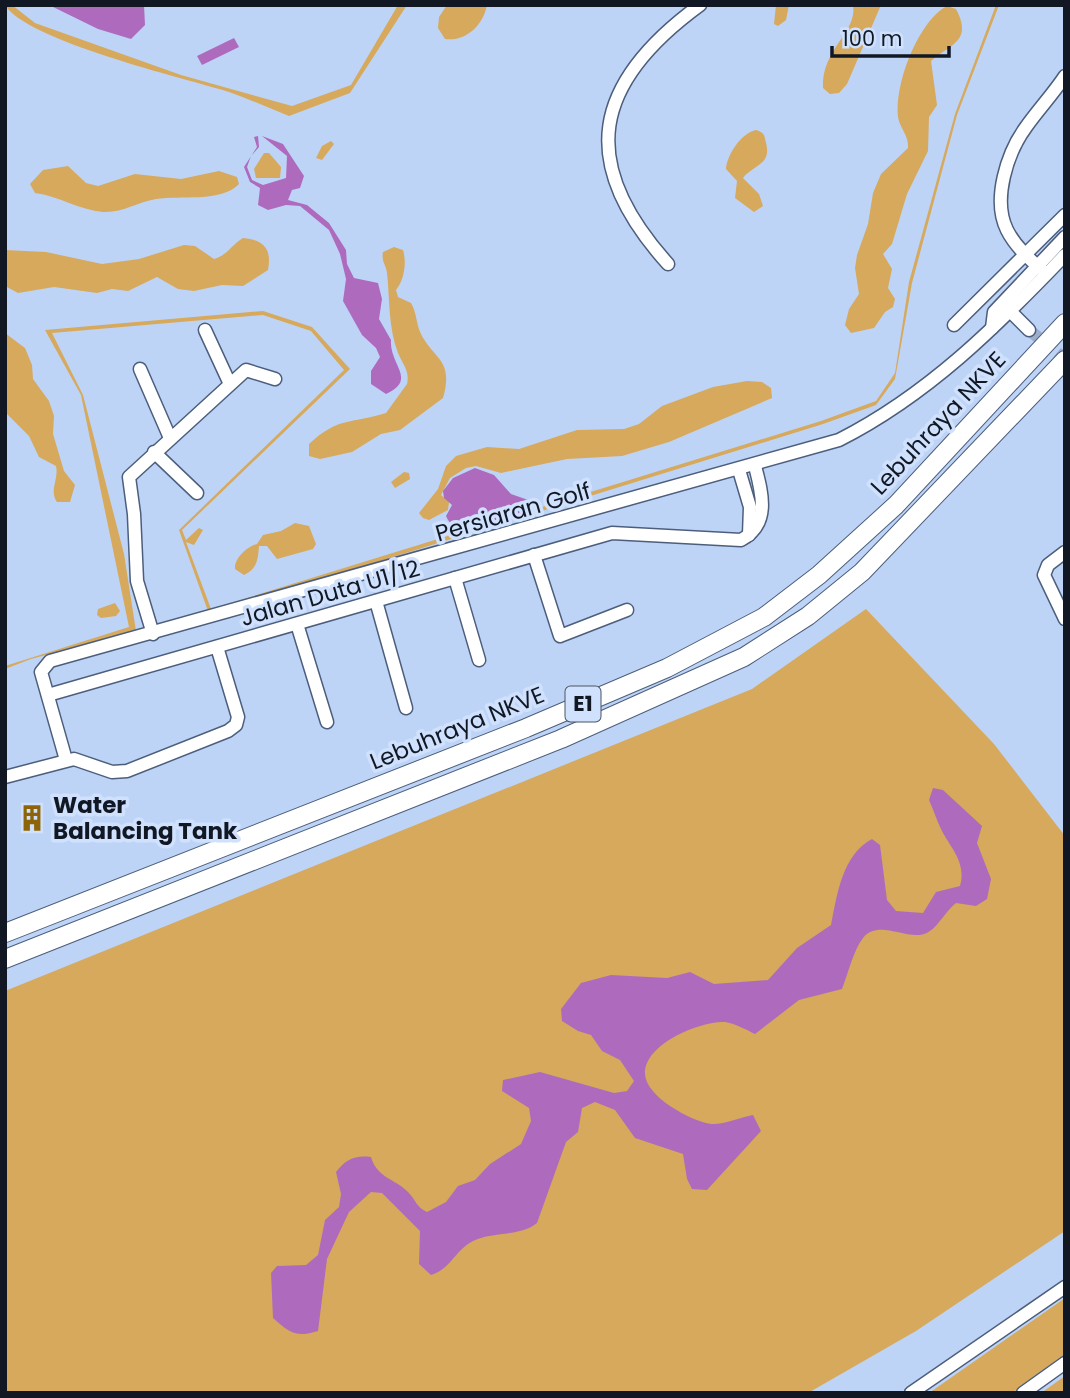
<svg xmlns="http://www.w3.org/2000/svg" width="1070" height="1398" viewBox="0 0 1070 1398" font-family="Poppins,sans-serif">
	<rect width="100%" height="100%" fill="#bed4f6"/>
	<g fill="#d6a95c">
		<path d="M 5,5 L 12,5 L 35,23 L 181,75 L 292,106 L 351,85 L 398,5 L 407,5 L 350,93 L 289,116 C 269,108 249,99 229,92 C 184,78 27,41 5,5 Z"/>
		<path d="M 447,5 L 487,5 C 483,26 465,42 445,39 L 438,28 L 439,17 Z"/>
		<path d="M 776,5 L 789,5 L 786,20 L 778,26 L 774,24 Z"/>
		<path d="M 853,5 L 881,5 L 847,84 L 839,93 L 830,94 L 823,88 C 821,49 858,32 853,5 Z"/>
		<path d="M 996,5 L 999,5 L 957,115 L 912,283 L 895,379 L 876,405 L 823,424 L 209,614 L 179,530 L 344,370 L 311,331 L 263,315 L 52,333 L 83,395 L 124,554 L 136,631 L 31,659 L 5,669 L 5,666 L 129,627 L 81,395 L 45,330 L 263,311 L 312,327 L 350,369 L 182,530 L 186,540 L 199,528 L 203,530 L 194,545 L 186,542 L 211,609 L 821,421 L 876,401 L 895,373 L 909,282 L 955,114 Z"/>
		<path d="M 947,6 L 956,9 C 973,41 951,44 931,61 L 937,105 L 929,117 L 928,151 L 907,194 L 892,244 L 883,254 L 892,269 L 888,288 L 895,299 L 893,307 L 885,312 L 874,328 L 851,333 L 845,325 L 849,309 L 859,294 L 855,268 L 857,255 L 868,224 L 873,193 L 881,174 L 908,148 C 909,135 900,129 898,117 C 894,85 918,21 947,6 Z"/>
		<path d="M 756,130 C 765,133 764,135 766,143 C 772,165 753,165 743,178 L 759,194 L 763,206 L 754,212 L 735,198 L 737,181 L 726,169 C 727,155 741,133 756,130 Z"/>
		<path d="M 331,141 L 334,144 L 322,160 L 316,158 L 322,146 Z"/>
		<path d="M 264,153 L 269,153 L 281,167 L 280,178 L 256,178 L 254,169 Z"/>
		<path d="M 68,166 L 86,183 L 98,186 L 135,174 L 181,179 L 219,171 L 237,177 L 239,184 C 221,203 180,195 156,199 C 137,202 123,213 103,212 C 79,210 59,196 35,193 L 30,184 L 43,170 Z"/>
		<path d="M 243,238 C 264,240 272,249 268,270 L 243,286 L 222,285 L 194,291 L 178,289 L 157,277 L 128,291 L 112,289 L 97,293 L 54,287 L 18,293 L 5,286 L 5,250 L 46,252 L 102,264 L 139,259 L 184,245 L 195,246 L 214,259 C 228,255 231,245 243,238 Z"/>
		<path d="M 394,247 L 403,250 C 407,263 404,280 396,290 L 398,297 L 411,303 C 417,313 416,324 421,334 C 434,360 454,359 443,398 L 400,430 L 381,434 L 352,452 L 320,459 L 309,456 L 309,444 C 339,416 352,424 386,413 L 407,384 C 410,371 403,365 398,353 C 388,326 390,301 387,273 C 386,265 381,261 383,252 Z"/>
		<path d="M 5,333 L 25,348 L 32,365 L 33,379 L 49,401 L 54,416 L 53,434 L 64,471 L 75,485 L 70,502 L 57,502 C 49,490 59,479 56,466 L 39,457 L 29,436 L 5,412 Z"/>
		<path d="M 747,381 L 762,382 L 771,388 L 772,398 L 669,442 L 622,456 L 567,459 L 501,473 L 476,466 L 466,468 L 450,478 L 441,495 L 449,502 L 448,510 L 429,520 L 423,518 L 419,513 L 438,489 L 446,466 L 456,456 L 487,447 L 519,449 L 577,430 L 624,429 L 639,424 L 662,406 L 713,387 Z"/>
		<path d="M 404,472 L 409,473 L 410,479 L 395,488 L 391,482 Z"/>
		<path d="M 295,523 L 309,526 L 316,544 L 313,549 L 277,559 L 267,546 L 259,546 C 258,557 258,569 244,575 L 235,569 C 234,558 248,546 257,544 L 263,535 L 281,531 Z"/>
		<path d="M 115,603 L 120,611 L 116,616 L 101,618 L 97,615 L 98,609 Z"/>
		<path d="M 866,609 L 994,744 L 1065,836 L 1065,1231 L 916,1331 L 808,1393 L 5,1393 L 5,991 L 752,689 Z"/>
		<path d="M 1065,1298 L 1065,1355 L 1012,1393 L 929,1393 Z"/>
		<path d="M 1065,1376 L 1065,1393 L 1041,1393 Z"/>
	</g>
	<g fill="#ae6bbe">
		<path d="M 49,5 L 144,5 L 145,25 L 131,39 L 98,29 Z"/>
		<path d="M 234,38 L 239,47 L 202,65 L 197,56 Z"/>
		<path d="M 258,136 L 259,147 L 251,156 L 247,167 L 252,180 L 263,185 L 286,178 L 287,156 L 262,136 L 283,144 L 304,176 L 300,188 L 292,190 L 288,200 L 307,205 L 329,223 L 346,250 L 347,264 L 354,278 L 378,283 L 382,299 L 379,319 L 391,340 C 389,365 418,379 386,394 L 371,384 L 371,371 L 380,357 L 376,348 L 362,335 L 343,301 L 346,279 L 340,254 L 329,230 L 300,206 L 286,205 L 268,210 L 258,205 L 260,188 L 250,182 L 244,167 L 257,147 L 254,137 Z"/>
		<path d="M 475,468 L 494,475 L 511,494 L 534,502 L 532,511 C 511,517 457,545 446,516 L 452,505 L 444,498 L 443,491 L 453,478 Z"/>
		<path d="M 933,788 L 943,790 L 982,826 L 977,843 L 991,879 L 987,899 L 976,906 L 956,903 C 946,911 938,926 930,931 C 911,945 880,917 863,938 C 853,951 848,974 842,989 L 799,1000 L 755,1034 C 747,1030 734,1023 725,1022 C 700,1021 644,1044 645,1074 C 646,1097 691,1121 711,1124 C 723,1125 741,1117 753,1115 L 761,1131 L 707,1190 L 692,1189 L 687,1179 L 683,1154 L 635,1138 L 615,1110 L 595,1102 L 582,1108 L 578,1132 L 566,1142 L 537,1223 C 520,1237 493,1231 473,1241 C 454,1251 452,1268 431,1275 L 419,1264 L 420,1231 L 382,1193 L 371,1192 L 349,1212 L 327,1259 L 318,1331 C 296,1338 290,1333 273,1318 L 271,1273 L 277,1266 L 306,1265 L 318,1255 L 325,1220 L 339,1207 L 341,1194 L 336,1172 C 346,1159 355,1155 371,1157 C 377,1178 394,1178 408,1192 C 416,1200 416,1207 427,1212 L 446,1202 L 458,1186 L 475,1180 L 490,1164 L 521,1144 L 531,1121 L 529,1108 L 502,1091 L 503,1080 L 540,1072 L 614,1093 L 627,1091 L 634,1081 L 620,1060 L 602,1051 L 591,1035 L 578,1031 L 562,1021 L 561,1009 L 581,983 L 611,975 L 667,978 L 690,972 L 714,984 L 768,980 L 797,948 L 831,925 C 837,895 842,855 872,839 L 880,845 L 887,900 L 896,911 L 923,913 L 936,892 L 960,886 C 967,861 949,847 940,827 C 936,818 933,809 929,800 Z"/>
	</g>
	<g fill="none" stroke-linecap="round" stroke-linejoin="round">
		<path stroke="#9baecc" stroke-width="12" stroke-dasharray="12 6" stroke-linecap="butt" d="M 1029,330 L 1065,359"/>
		<defs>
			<g id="minor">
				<path d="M 668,264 C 576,162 593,83 700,5"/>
				<path d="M 1046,274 C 1032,261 1016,248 1007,230 C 992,200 1007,153 1026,127 C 1038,110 1053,94 1065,76"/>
				<path d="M 1005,306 L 1029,330"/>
				<path d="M 954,325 L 1065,215"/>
				<path d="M 992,328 L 994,312 L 1065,237"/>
				<path d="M 205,330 L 229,382"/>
				<path d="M 140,369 L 170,438"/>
				<path d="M 154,452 L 197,493"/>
				<path d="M 739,470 L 750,507 L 749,535"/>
				<path d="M 1065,552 L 1048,565 L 1044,575 L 1065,619"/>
				<path d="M 534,555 L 560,636 L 627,610"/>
				<path d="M 455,578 L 479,660"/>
				<path d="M 376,601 L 406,708"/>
				<path d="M 297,624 L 327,722"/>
				<path d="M 153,634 L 137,581 L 134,514 L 129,477 L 246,370 L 275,379"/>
				<path d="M 48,695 L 612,533 L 741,540 C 771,524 762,493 755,466"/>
				<path d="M 66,760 L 41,672 L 50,661 L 839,440 C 928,395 997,326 1065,255"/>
				<path d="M 5,777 L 74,759 L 112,772 L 127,771 L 228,731 L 236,725 L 238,717 L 217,647"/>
				<path d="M 911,1393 L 1065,1287"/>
				<path d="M 1023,1393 L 1065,1363"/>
			</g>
			<g id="highway">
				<path d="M 5,933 L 526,728 L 667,668 L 764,617 L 819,575 L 896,505 L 1065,323"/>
				<path d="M 5,959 L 561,739 L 744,657 L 808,616 L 862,572 L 1065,360"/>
			</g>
		</defs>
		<use href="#minor" stroke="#4c5e7c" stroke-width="15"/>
		<use href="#highway" stroke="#4c5e7c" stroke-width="20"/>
		<use href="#minor" stroke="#fff" stroke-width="12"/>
		<use href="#highway" stroke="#fff" stroke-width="18"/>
	</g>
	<defs>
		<symbol id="building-bare" viewBox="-9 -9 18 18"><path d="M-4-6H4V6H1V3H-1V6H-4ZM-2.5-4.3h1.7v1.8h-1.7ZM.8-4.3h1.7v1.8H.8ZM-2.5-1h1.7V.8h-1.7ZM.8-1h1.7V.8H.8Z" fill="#8d6408" stroke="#cfe1fd" stroke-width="2.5" paint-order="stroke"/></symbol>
	</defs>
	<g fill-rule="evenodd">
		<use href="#building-bare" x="13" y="799" width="38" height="38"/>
	</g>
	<g text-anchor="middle" stroke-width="7" stroke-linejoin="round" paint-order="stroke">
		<rect fill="#cfe1fd" stroke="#4a5465" stroke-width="2" x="565.5" y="686.5" width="35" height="35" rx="5"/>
		<g font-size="21" font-weight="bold" fill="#111824">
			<text x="583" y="711">E1</text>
		</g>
		<g font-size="23" fill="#111824" stroke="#cfe1fd">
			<text transform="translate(938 423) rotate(-47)" y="8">Lebuhraya NKVE</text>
			<text transform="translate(513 512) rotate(-16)" y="8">Persiaran Golf</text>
			<text transform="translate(330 593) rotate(-16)" y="8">Jalan Duta U1/12</text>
			<text transform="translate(457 728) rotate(-22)" y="8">Lebuhraya NKVE</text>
		</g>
		<g font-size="23" font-weight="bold" fill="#111824" stroke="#cfe1fd" text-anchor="start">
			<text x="53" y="813">Water<tspan x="53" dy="26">Balancing Tank</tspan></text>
		</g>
	</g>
	<rect width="1070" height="1398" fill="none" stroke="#111824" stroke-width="14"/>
	<path d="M832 46v10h117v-10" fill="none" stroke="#111824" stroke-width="3.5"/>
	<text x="842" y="46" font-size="21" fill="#111824" stroke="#cfe1fd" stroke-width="5" paint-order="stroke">100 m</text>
</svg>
